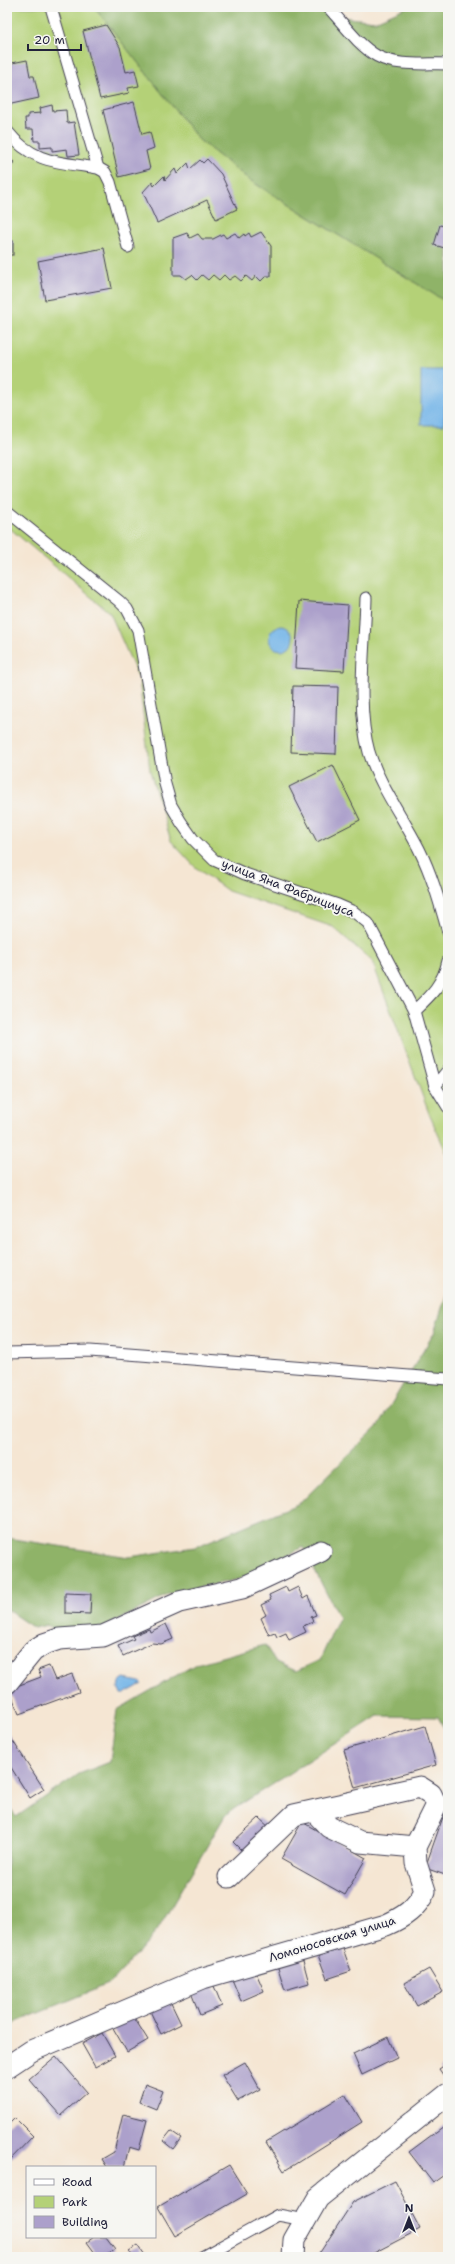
<svg xmlns="http://www.w3.org/2000/svg" width="455" height="2264" viewBox="0 0 455 2264" font-family="'Shantell Sans',sans-serif">
	<rect width="100%" height="100%" fill="#f6f6f2"/>
	<filter id="ink" filterUnits="userSpaceOnUse"><feTurbulence type="fractalNoise" baseFrequency=".025" numOctaves="2"/><feDisplacementMap in="SourceGraphic" scale="8" xChannelSelector="R" yChannelSelector="G"/><feConvolveMatrix kernelMatrix="1 2 1 2 8 2 1 2 1" color-interpolation-filters="sRGB"/></filter>
	<filter id="wash" filterUnits="userSpaceOnUse"><feTurbulence type="fractalNoise" baseFrequency=".012" numOctaves="4" result="noise"/><feDisplacementMap in="SourceGraphic" scale="16" xChannelSelector="R" yChannelSelector="G"/><feGaussianBlur stdDeviation="0.9" result="paint"/><feColorMatrix in="noise" values="0 0 0 0 0 0 0 0 0 0 0 0 0 0 0 0 0 1.4 0 .05"/><feComposite in="paint" operator="in"/></filter>
	<g filter="url(#wash)">
		<rect width="100%" height="100%" fill="#f5e6d3"/>
		<path fill="#b4d177" stroke="#6b7a59" d="M 7,7 L 94,7 L 199,140 L 251,181 L 448,303 L 448,1156 L 430,1116 L 372,961 L 333,927 L 228,891 L 195,867 L 171,841 L 150,771 L 139,679 L 110,613 L 7,526 Z"/>
		<g fill="#8fb368" stroke="#586a52">
			<path d="M 94,7 L 323,7 L 342,17 L 375,21 L 407,7 L 448,7 L 448,303 L 251,181 L 199,140 Z"/>
			<path d="M 448,1289 L 448,1735 L 438,1717 L 378,1716 L 226,1814 L 157,1931 L 111,1983 L 7,2026 L 7,1802 L 16,1817 L 79,1774 L 110,1762 L 117,1710 L 196,1664 L 265,1645 L 276,1662 L 296,1671 L 320,1660 L 339,1618 L 303,1547 L 240,1579 L 169,1594 L 103,1628 L 55,1630 L 47,1625 L 34,1628 L 7,1610 L 7,1538 L 129,1557 L 195,1547 L 300,1503 L 378,1426 L 434,1333 Z"/>
		</g>
		<g fill="#74b5e8" stroke="#4b6c92">
			<path d="M 421,370 L 445,370 L 445,391 L 448,393 L 448,404 L 445,405 L 444,425 L 421,425 Z"/>
			<circle cx="281" cy="638" r="12"/>
			<path d="M 124,1679 L 140,1682 L 142,1684 L 124,1694 L 121,1694 L 118,1689 L 119,1683 Z"/>
		</g>
		<g id="blocks">
			<g fill="#aca0cb">
				<path d="M 106,25 L 120,47 L 126,72 L 135,70 L 139,86 L 128,88 L 129,93 L 100,99 L 83,31 Z"/>
				<path d="M 27,60 L 30,76 L 34,76 L 39,98 L 7,105 L 7,64 Z"/>
				<path d="M 134,102 L 142,134 L 150,132 L 154,148 L 146,151 L 150,169 L 119,177 L 103,110 Z"/>
				<path d="M 52,105 L 53,111 L 66,110 L 67,123 L 74,122 L 79,155 L 68,156 L 67,149 L 52,151 L 52,147 L 40,148 L 40,141 L 34,141 L 33,129 L 26,129 L 25,118 L 28,118 L 28,114 L 41,113 L 40,108 Z"/>
				<path d="M 7,157 L 14,162 L 7,173 Z"/>
				<path d="M 207,159 L 221,174 L 237,209 L 216,219 L 207,200 L 157,223 L 143,192 L 152,182 L 154,186 L 164,176 L 165,180 L 175,169 L 177,174 L 188,163 L 190,169 L 200,160 L 203,163 Z"/>
				<path d="M 440,225 L 448,227 L 448,249 L 434,245 Z"/>
				<path d="M 261,232 L 271,246 L 271,276 L 266,276 L 261,281 L 256,276 L 252,281 L 246,276 L 241,281 L 235,276 L 229,280 L 224,275 L 219,280 L 213,275 L 208,280 L 202,275 L 197,280 L 192,275 L 186,279 L 181,275 L 173,275 L 173,238 L 187,233 L 190,238 L 198,234 L 202,239 L 213,239 L 223,234 L 226,238 L 235,233 L 239,238 L 244,234 L 245,236 L 249,233 L 251,237 Z"/>
				<rect x="7" y="241" width="6" height="14"/>
				<path d="M 104,248 L 112,288 L 45,300 L 38,261 Z"/>
				<path d="M 299,601 L 348,605 L 344,671 L 295,668 Z"/>
				<path d="M 293,686 L 338,687 L 336,754 L 291,752 Z"/>
				<path d="M 333,765 L 360,820 L 317,842 L 289,787 Z"/>
				<path d="M 286,1587 L 288,1592 L 298,1587 L 303,1599 L 308,1596 L 316,1615 L 311,1617 L 313,1622 L 303,1626 L 306,1632 L 289,1640 L 286,1633 L 277,1637 L 275,1633 L 269,1635 L 261,1618 L 266,1615 L 261,1605 L 271,1600 L 269,1595 Z"/>
				<path d="M 65,1593 L 91,1594 L 90,1614 L 65,1613 Z"/>
				<path d="M 166,1624 L 173,1639 L 161,1644 L 152,1643 L 123,1656 L 118,1646 L 134,1639 L 132,1636 L 149,1629 L 150,1632 Z"/>
				<path d="M 49,1666 L 55,1680 L 72,1674 L 79,1692 L 19,1714 L 9,1689 L 41,1677 L 38,1670 Z"/>
				<path d="M 425,1726 L 436,1765 L 355,1788 L 344,1750 Z"/>
				<path d="M 7,1732 L 44,1789 L 30,1798 L 7,1761 Z"/>
				<path d="M 448,1803 L 448,1876 L 425,1868 Z"/>
				<path d="M 259,1818 L 270,1828 L 244,1853 L 233,1842 Z"/>
				<path d="M 302,1822 L 366,1858 L 345,1895 L 281,1859 Z"/>
				<path d="M 342,1946 L 351,1971 L 327,1979 L 318,1955 Z"/>
				<path d="M 302,1957 L 309,1983 L 285,1990 L 277,1965 Z"/>
				<path d="M 254,1968 L 264,1991 L 241,2001 L 231,1977 Z"/>
				<path d="M 429,1969 L 443,1992 L 417,2006 L 404,1983 Z"/>
				<path d="M 212,1981 L 222,2006 L 200,2015 L 190,1990 Z"/>
				<path d="M 169,1999 L 181,2024 L 161,2034 L 149,2009 Z"/>
				<path d="M 133,2016 L 148,2040 L 127,2052 L 113,2028 Z"/>
				<path d="M 102,2033 L 115,2056 L 95,2067 L 82,2044 Z"/>
				<path d="M 388,2037 L 397,2058 L 362,2075 L 353,2054 Z"/>
				<path d="M 56,2056 L 87,2092 L 61,2115 L 29,2079 Z"/>
				<path d="M 245,2062 L 260,2089 L 238,2101 L 222,2075 Z"/>
				<path d="M 448,2063 L 448,2082 L 439,2069 Z"/>
				<path d="M 145,2084 L 163,2091 L 156,2109 L 139,2102 Z"/>
				<path d="M 345,2094 L 362,2122 L 284,2171 L 266,2142 Z"/>
				<path d="M 123,2114 L 147,2120 L 139,2150 L 129,2147 L 124,2167 L 107,2167 L 102,2159 L 114,2152 Z"/>
				<path d="M 15,2118 L 33,2136 L 8,2162 L 7,2126 Z"/>
				<path d="M 448,2123 L 448,2172 L 433,2183 L 409,2152 Z"/>
				<path d="M 171,2131 L 181,2138 L 173,2149 L 163,2141 Z"/>
				<path d="M 229,2165 L 247,2194 L 175,2236 L 158,2207 Z"/>
				<path d="M 395,2181 L 420,2229 L 366,2257 L 317,2257 L 353,2202 Z"/>
				<path d="M 94,2237 L 106,2237 L 115,2249 L 104,2257 L 98,2257 L 87,2242 Z"/>
				<path d="M 138,2245 L 145,2255 L 133,2257 L 129,2251 Z"/>
			</g>
		</g>
	</g>
	<g filter="url(#ink)">
		<use href="#blocks" fill-opacity="0" stroke="#423f52" stroke-width="1"/>
		<g fill="none" stroke-linecap="round" stroke-linejoin="round">
			<defs>
				<g id="service">
					<path d="M 51,7 L 98,168"/>
					<path d="M 328,7 C 343,23 358,45 377,56 C 397,67 426,63 448,64"/>
					<path d="M 7,131 C 33,164 60,162 98,168 L 105,172 L 110,182 L 128,247"/>
					<path d="M 7,511 L 119,601 L 127,609 L 138,630 L 165,784 L 171,805 L 181,822 L 193,839 L 214,860 L 245,874 L 338,905 L 354,912 L 368,923 L 414,1011 L 435,1086 L 448,1107"/>
					<path d="M 366,598 C 365,644 356,707 369,752 C 380,787 403,817 419,849 C 432,875 440,904 448,932"/>
					<path d="M 414,1011 C 431,995 443,984 448,961"/>
					<path d="M 435,1086 L 448,1070"/>
					<path d="M 7,1353 L 90,1351 L 448,1379"/>
					<path d="M 202,2257 L 278,2215 L 305,2220"/>
				</g>
				<g id="minor">
					<path d="M 7,1683 L 33,1651 L 44,1644 L 59,1639 L 103,1636 L 179,1602 L 242,1588 L 321,1551"/>
					<path d="M 314,1811 L 329,1827 L 360,1842 L 415,1847"/>
					<path d="M 7,2067 L 31,2051 L 203,1978 L 386,1925 C 404,1917 416,1909 425,1891 L 416,1863 L 415,1847 L 436,1805 L 431,1794 L 420,1787 L 294,1815 L 229,1877"/>
					<path d="M 293,2257 L 294,2240 L 318,2198 L 448,2094"/>
				</g>
			</defs>
			<use href="#service" stroke="#423f52" stroke-width="13"/>
			<use href="#minor" stroke="#423f52" stroke-width="23"/>
			<use href="#service" stroke="#fff" stroke-width="11"/>
			<use href="#minor" stroke="#fff" stroke-width="21"/>
		</g>
	</g>
	<g text-anchor="middle" stroke-width="3.5" stroke-linejoin="round" paint-order="stroke">
		<g font-size="12" fill="#22223b" stroke="#f6f6f2">
			<text transform="translate(288 888) rotate(21)" y="4">улица Яна Фабрициуса</text>
			<text transform="translate(332 1939) rotate(-17)" y="4">Ломоносовская улица</text>
		</g>
	</g>
	<rect width="455" height="2264" fill="none" stroke="#f6f6f2" stroke-width="24"/>
	<rect x="26" y="2166" width="130" height="72" fill="#f6f6f2" stroke="#a1a1a9"/>
	<rect x="34" y="2179" width="20" height="6" fill="#ffffff" stroke="#a1a1a9"/>
	<text x="62" y="2186" font-size="12" fill="#22223b">Road</text>
	<rect x="34" y="2196" width="20" height="12" fill="#b4d177" stroke="#a1a1a9"/>
	<text x="62" y="2206" font-size="12" fill="#22223b">Park</text>
	<rect x="34" y="2216" width="20" height="12" fill="#aca0cb" stroke="#a1a1a9"/>
	<text x="62" y="2226" font-size="12" fill="#22223b">Building</text>
	<g transform="translate(409 2218)" stroke="#f6f6f2" stroke-width="3" paint-order="stroke">
	<path d="M0-3L7 15L0 10L-7 15Z" fill="#22223b"/>
	<text y="-6" font-size="11" font-weight="bold" text-anchor="middle" fill="#22223b">N</text>
	</g>
	<path d="M28 44v6h53v-6" fill="none" stroke="#22223b" stroke-width="2"/>
	<text x="34" y="44" font-size="12" fill="#22223b" stroke="#f6f6f2" stroke-width="3" paint-order="stroke">20 m</text>
</svg>
